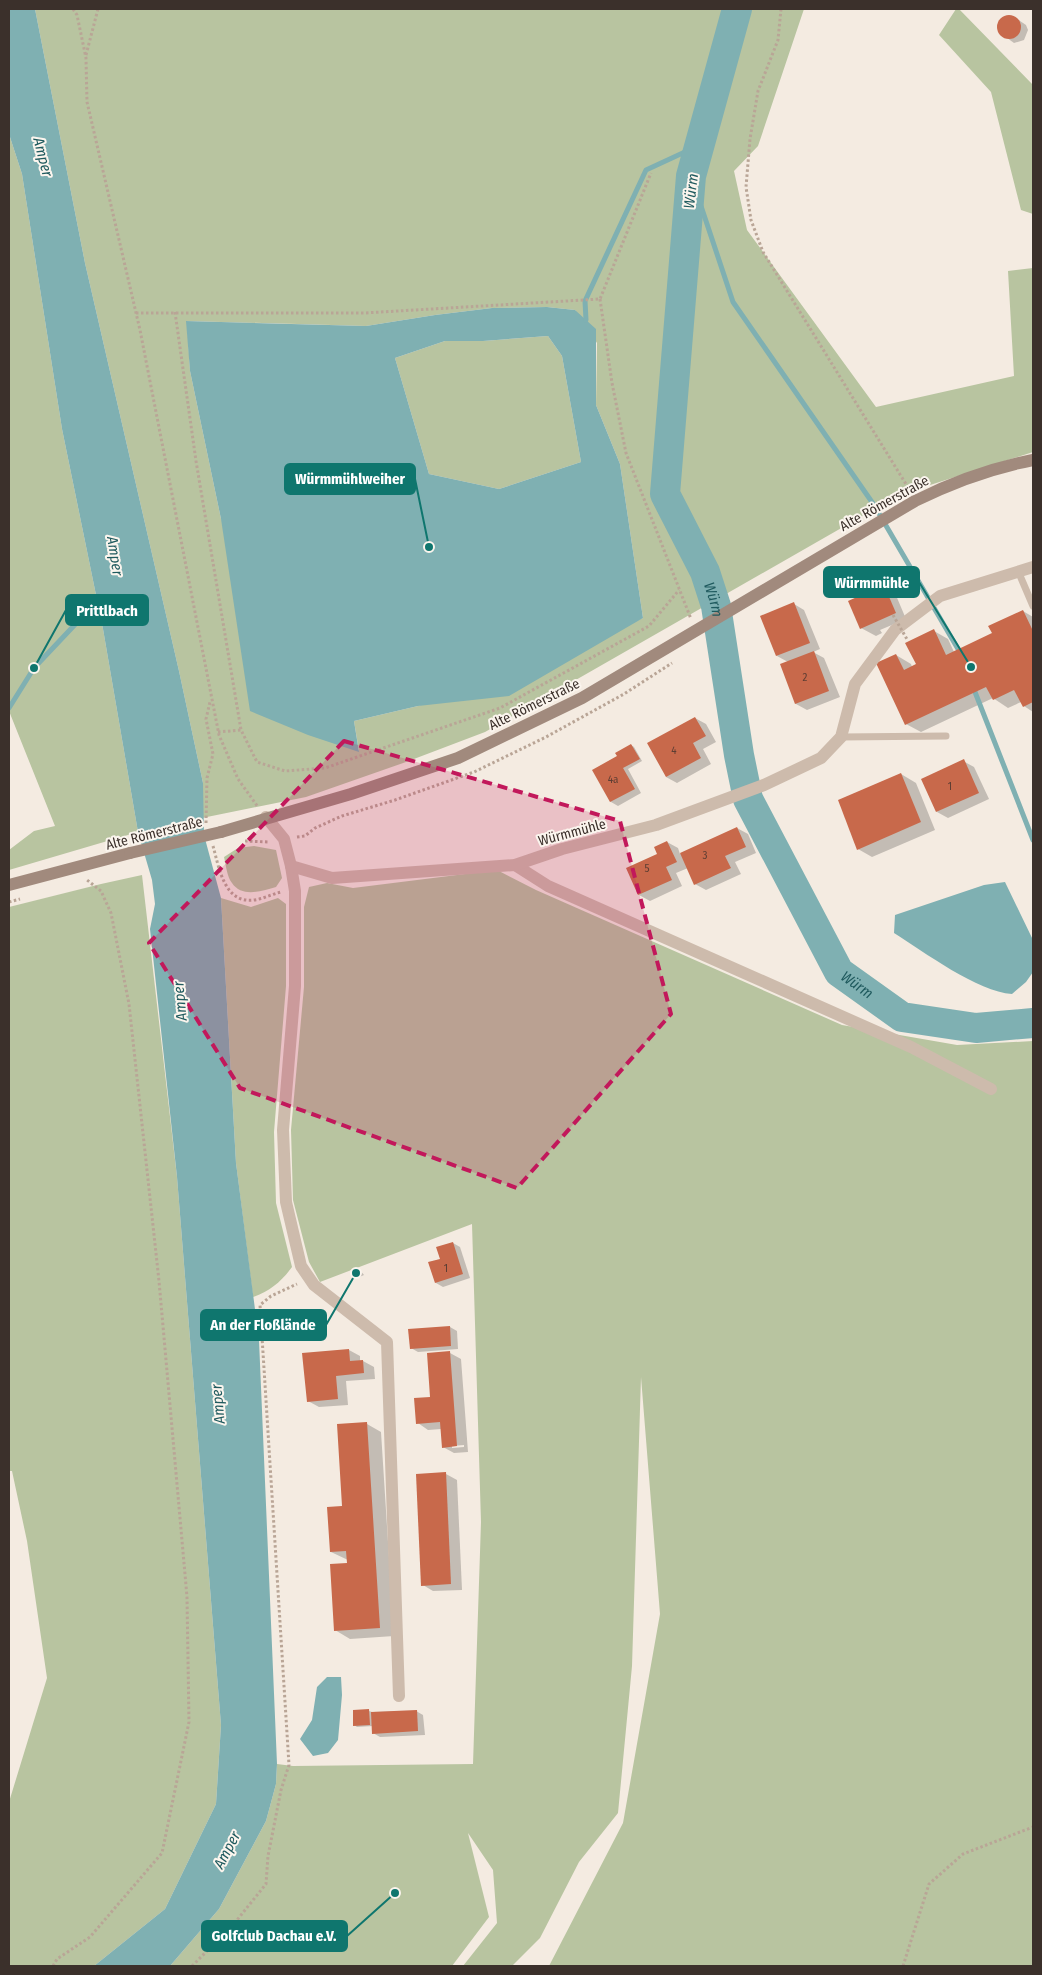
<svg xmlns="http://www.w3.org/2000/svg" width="1042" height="1975" viewBox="0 0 1042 1975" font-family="'Fira Sans Condensed',sans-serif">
	<rect width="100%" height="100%" fill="#f4ebe1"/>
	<g fill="#b8c4a0" fill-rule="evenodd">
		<path d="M 35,9 L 804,9 L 758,146 L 734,171 L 747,230 L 876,407 L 1014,376 L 1008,271 L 1033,268 L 1033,452 L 899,495 L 485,732 L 406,762 L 306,797 L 202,818 L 203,783 L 179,671 L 85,263 ZM 547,307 L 575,310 L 597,343 L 596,405 L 620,464 L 643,618 L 418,706 L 354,721 L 359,751 L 221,519 L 190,371 L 187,321 L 366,326 L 435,315 L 492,308 Z"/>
		<path d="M 956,9 L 959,9 L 1033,85 L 1033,214 L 1021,210 L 991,92 L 939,35 Z"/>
		<path d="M 9,134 L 22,174 L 62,429 L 103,629 L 138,832 L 9,870 L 9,850 L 34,831 L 55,826 L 9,711 Z"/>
		<path d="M 548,336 L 562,356 L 581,462 L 499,489 L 429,474 L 395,358 L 445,341 L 483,341 Z"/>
		<path d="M 254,846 L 276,850 L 282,878 L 276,887 C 262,891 242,898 232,883 C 227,877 226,865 224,857 L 238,848 Z"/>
		<path d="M 497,870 L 536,890 L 842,1025 L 957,1045 L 1033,1041 L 1033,1966 L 549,1966 L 623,1823 L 660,1614 L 641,1377 L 632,1666 L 618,1813 L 579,1862 L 540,1938 L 512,1966 L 463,1966 L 497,1923 L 493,1870 L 468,1833 L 489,1917 L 452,1966 L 170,1966 L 219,1909 L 266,1821 L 276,1784 L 277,1764 L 293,1766 L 473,1764 L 481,1522 L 472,1224 L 320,1282 L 309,1262 L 293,1200 L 291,1130 L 304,987 L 304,907 L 309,887 L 327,883 L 353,888 Z"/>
		<path d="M 142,875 L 177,1177 L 221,1725 L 216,1804 L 165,1909 L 94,1966 L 9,1966 L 9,1802 L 47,1678 L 27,1541 L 12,1471 L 9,1471 L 9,907 L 101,884 Z"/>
		<path d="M 221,898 L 251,907 L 278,898 L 286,904 L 286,986 L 274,1132 L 276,1203 L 292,1267 C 281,1282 270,1291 253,1297 L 236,1163 Z"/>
	</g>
	<g fill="#7fb0b2" fill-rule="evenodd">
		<path d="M 9,9 L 35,9 L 85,263 L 179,671 L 203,783 L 204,835 L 221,898 L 236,1163 L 259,1340 L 277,1764 L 276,1784 L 266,1821 L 219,1909 L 170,1966 L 94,1966 L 165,1909 L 216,1804 L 221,1725 L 177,1177 L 150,929 L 155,904 L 152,880 L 138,832 L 103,629 L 62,429 L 22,174 L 9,134 Z"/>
		<path d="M 547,307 L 575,310 L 596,329 L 596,405 L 620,464 L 643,618 L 509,696 L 418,706 L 354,721 L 359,752 L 308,735 L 250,711 L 221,519 L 190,371 L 186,321 L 366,326 L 435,315 L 492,308 ZM 548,336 L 562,356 L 581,462 L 499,489 L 429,474 L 395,358 L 445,341 L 483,341 Z"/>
		<path d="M 1005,882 L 1033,940 L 1033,972 L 1026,982 L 1012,994 C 978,992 924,952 894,933 L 895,915 L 984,885 Z"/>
		<path d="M 327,1677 L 341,1677 L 342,1695 L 338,1740 L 328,1753 L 313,1756 L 300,1739 L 312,1720 L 317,1687 Z"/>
	</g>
	<g fill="#0003" fill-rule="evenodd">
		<path d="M 1006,17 L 1014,17 L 1026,25 L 1028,30 L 1024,40 L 1014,43 L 999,32 L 999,22 Z"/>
		<path d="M 884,586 L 895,593 L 906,619 L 880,630 L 882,633 L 876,636 L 861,628 Z"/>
		<path d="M 794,604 L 804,610 L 820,649 L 813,652 L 824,658 L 840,697 L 807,710 L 796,704 L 781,665 L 788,662 L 777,656 Z"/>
		<path d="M 1023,611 L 1033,617 L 1033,712 L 1024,706 L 1021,702 L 1008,708 L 993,698 L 921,732 L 906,724 L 896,655 L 911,664 L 912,667 L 917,665 L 934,631 L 948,639 L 954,652 L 993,634 Z"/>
		<path d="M 695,718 L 706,724 L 716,742 L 703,749 L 711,764 L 677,783 L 666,777 Z"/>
		<path d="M 631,745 L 634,747 L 642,761 L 628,769 L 641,793 L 618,806 L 611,802 L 594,770 L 618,756 Z"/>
		<path d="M 963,761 L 974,767 L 989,799 L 948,818 L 937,812 Z"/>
		<path d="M 901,774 L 916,783 L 935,830 L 872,857 L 858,849 Z"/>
		<path d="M 737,828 L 748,834 L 756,853 L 735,862 L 741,874 L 706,890 L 695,884 L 688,868 L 676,873 L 682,886 L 650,901 L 639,895 L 667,842 L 678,848 L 680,854 Z"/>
		<path d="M 453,1243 L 460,1247 L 470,1278 L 443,1287 L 436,1283 L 441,1260 Z"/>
		<path d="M 359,1269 L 364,1275 L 357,1278 L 353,1272 Z"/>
		<path d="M 450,1327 L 457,1331 L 458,1349 L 418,1352 L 411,1348 Z"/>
		<path d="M 349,1350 L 360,1356 L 360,1361 L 363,1361 L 374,1367 L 375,1379 L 346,1381 L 348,1405 L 319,1407 L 308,1401 Z"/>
		<path d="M 450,1353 L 461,1359 L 468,1452 L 454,1453 L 443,1447 L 441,1429 L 428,1430 L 418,1423 L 432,1398 ZM 464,1445 L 464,1447 L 452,1448 L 452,1446 Z"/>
		<path d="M 367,1424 L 381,1432 L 394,1636 L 350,1639 L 335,1630 L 348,1560 L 331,1552 Z"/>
		<path d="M 446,1474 L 457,1480 L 462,1590 L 433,1591 L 423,1585 Z"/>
		<path d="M 354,1711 L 369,1711 L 372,1712 L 416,1711 L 423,1715 L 425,1735 L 380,1737 L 373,1733 L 373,1726 L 357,1727 L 354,1725 Z"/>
	</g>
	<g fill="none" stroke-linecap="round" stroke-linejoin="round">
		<g stroke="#7fb0b2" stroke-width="5">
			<path d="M 691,176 L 733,302 L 874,505 L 958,649"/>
			<path d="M 586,320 L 585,301 L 646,170 L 700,145"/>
			<path d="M 975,692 L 1033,840"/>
			<path d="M 9,708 L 34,668 L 101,597"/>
		</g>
		<path stroke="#7fb0b2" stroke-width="30" id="s1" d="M 737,9 L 691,176 L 665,494 L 705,572 L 716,606 L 739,755 L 748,799 L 839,972 L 902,1017 L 976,1028 L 1033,1023"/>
	</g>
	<g fill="#c8694b">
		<circle cx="1009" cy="27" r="12"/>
		<path d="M 884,585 L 896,613 L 860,629 L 848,601 Z"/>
		<path d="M 794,602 L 810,643 L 776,656 L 760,616 Z"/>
		<path d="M 1023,610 L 1033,631 L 1033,702 L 1023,707 L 1014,690 L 993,700 L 986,687 L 905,725 L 876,663 L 896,654 L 904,670 L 916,664 L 905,643 L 934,629 L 946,655 L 992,633 L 988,626 Z"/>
		<path d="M 814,651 L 829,691 L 795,704 L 780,664 Z"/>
		<path d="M 695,717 L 706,736 L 693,743 L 701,758 L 666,777 L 647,743 Z"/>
		<path d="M 631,744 L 640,759 L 623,768 L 635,789 L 610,802 L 592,770 L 617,756 L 615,753 Z"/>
		<path d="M 964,759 L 979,793 L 936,812 L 921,779 Z"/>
		<path d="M 901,773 L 921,822 L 857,850 L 838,800 Z"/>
		<path d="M 737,827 L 746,847 L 725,856 L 731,868 L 694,885 L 680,853 Z"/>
		<path d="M 667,841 L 677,862 L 666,867 L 672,880 L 638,895 L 626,868 L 657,854 L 654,847 Z"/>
		<path d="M 453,1242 L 463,1274 L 435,1283 L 428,1262 L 440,1259 L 436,1247 Z"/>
		<path d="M 450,1326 L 451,1346 L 410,1349 L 408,1329 Z"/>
		<path d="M 349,1349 L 350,1361 L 363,1360 L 364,1373 L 336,1376 L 338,1399 L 307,1402 L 302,1353 Z"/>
		<path d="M 450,1351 L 457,1446 L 442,1448 L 440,1422 L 416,1424 L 414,1398 L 430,1397 L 427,1353 Z"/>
		<path d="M 367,1422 L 380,1628 L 334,1631 L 330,1564 L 347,1563 L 346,1551 L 330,1552 L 327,1507 L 342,1506 L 337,1424 Z"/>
		<path d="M 446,1472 L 451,1584 L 421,1586 L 416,1474 Z"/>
		<path d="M 369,1709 L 370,1725 L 353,1726 L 353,1710 Z"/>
		<path d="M 417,1710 L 418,1731 L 372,1734 L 371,1712 Z"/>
	</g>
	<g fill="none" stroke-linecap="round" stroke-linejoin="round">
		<g stroke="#b9a596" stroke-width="3" stroke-dasharray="2.5 2.5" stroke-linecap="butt">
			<path d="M 73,9 L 77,15 L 86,58 L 87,102 L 140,330 L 219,735 L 238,779 L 258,807"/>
			<path d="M 781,9 L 778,40 L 758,91 L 750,139 L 746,187 L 751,220 L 763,252 L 909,489"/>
			<path d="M 86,55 L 98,9"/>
			<path d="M 600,299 L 612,383 L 626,453 L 691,619"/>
			<path d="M 175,312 L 196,461 L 241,730"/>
			<path d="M 136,313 L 364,313 L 600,299 L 651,173"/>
			<path d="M 218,732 L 241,730 L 257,762 L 285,771 L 325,768 L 500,708 L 649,626 L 679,590"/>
			<path d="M 206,823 L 207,778 L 213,754 L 206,719 L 210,702"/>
			<path d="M 297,837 L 305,836 L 315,828 L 342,816 L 395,800 L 474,772 L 546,737 L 624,694 L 672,663"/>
			<path d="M 245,841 L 269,842"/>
			<path d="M 213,846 C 219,867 224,904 254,900 C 263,899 272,894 281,892"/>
			<path d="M 9,902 L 20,899"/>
			<path d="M 53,1966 L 57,1959 L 90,1937 L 162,1853 L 189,1722 L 187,1597 L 159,1281 L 129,1004 L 111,913 L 101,891 L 87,880"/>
			<path d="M 192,1966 L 233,1925 L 266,1884 L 268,1856 L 281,1790 L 289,1765 L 260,1305 L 271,1296 L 297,1284"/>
			<path d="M 903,1966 L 929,1884 L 963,1854 L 1033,1827"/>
		</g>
		<g stroke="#cdbbac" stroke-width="7">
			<path d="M 1018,571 L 1033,606"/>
			<path d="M 841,737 L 946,736"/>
		</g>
		<g stroke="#cdbbac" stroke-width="12">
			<path d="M 266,817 L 284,839 L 291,866 L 295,891 L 295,986 L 283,1130 L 286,1202 L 301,1266 L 314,1285 L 387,1342 L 399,1696"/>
			<path d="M 515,865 L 548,886 L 911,1047 L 991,1089"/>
			<path d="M 291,866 L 332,878 L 515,865 L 562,849 L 656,825 L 764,785 L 821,758 L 841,737 L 855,684 L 895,630 L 940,596 L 1033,567"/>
		</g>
		<g stroke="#a18a7d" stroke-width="12">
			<path d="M 221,832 L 351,794 L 458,758 L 582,698 L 915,501 C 953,482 992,468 1033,460"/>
			<path d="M 9,885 L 130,853"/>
		</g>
		<path stroke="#b9a596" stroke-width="3" stroke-dasharray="2.5 2.5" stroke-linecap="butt" d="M 893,615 L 908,641"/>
		<path stroke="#a18a7d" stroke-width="12" d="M 130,853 L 221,832"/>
	</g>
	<path fill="#c2185b" fill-opacity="0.2" stroke="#c2185b" stroke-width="4" stroke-dasharray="10 6" stroke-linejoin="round" d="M 344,741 L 620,821 L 671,1014 L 517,1188 L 240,1088 L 149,943 Z"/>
	<g text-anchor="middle" stroke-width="4" stroke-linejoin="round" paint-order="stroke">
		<g font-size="11" fill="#5e3e33">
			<text x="805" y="681">2</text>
			<text x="674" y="754">4</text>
			<text x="613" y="783">4a</text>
			<text x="950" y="790">1</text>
			<text x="705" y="859">3</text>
			<text x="647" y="872">5</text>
			<text x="446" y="1272">1</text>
		</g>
		<g font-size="14" fill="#3b302b" stroke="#fbf5ee">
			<text transform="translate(884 503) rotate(-29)" y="5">Alte Römerstraße</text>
			<text transform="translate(534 704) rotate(-26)" y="5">Alte Römerstraße</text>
			<text transform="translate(572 832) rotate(-15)" y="5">Würmmühle</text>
			<text transform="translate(154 833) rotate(-14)" y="5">Alte Römerstraße</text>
		</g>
		<g font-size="15" font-style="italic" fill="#1f5a5e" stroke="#fbf5ee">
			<text transform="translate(43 157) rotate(76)" y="5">Amper</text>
			<text transform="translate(691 191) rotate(-83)" y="5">Würm</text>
			<text transform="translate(115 556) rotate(81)" y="5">Amper</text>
			<text dy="5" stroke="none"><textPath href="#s1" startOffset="609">Würm</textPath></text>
			<text dy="5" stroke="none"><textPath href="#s1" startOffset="1029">Würm</textPath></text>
			<text transform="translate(180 1001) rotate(-95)" y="5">Amper</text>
			<text transform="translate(218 1404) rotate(-95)" y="5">Amper</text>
			<text transform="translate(227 1850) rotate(-62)" y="5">Amper</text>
		</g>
	</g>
	<path fill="none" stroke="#0f766e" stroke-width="2" d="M429 547L415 479M971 667L919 582M34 668L66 610M356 1273L326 1325M395 1893L347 1936"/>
	<g fill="#0f766e" stroke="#fbf5ee" stroke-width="2">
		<circle cx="429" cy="547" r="5"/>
		<circle cx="971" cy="667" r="5"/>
		<circle cx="34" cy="668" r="5"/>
		<circle cx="356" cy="1273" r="5"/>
		<circle cx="395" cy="1893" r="5"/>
	</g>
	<g fill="#0f766e" stroke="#0f766e" stroke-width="2">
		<rect x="285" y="464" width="130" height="30" rx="5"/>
		<rect x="824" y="567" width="95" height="30" rx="5"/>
		<rect x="66" y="595" width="82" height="30" rx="5"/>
		<rect x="201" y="1310" width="125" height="30" rx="5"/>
		<rect x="202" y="1921" width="145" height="30" rx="5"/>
	</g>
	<g font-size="15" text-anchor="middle" font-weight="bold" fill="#fff">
		<text x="350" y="484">Würmmühlweiher</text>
		<text x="872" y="588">Würmmühle</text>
		<text x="107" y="616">Prittlbach</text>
		<text x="263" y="1330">An der Floßlände</text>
		<text x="274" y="1941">Golfclub Dachau e.V.</text>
	</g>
	<rect width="1042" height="1975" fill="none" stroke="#3b302b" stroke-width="20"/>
</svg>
